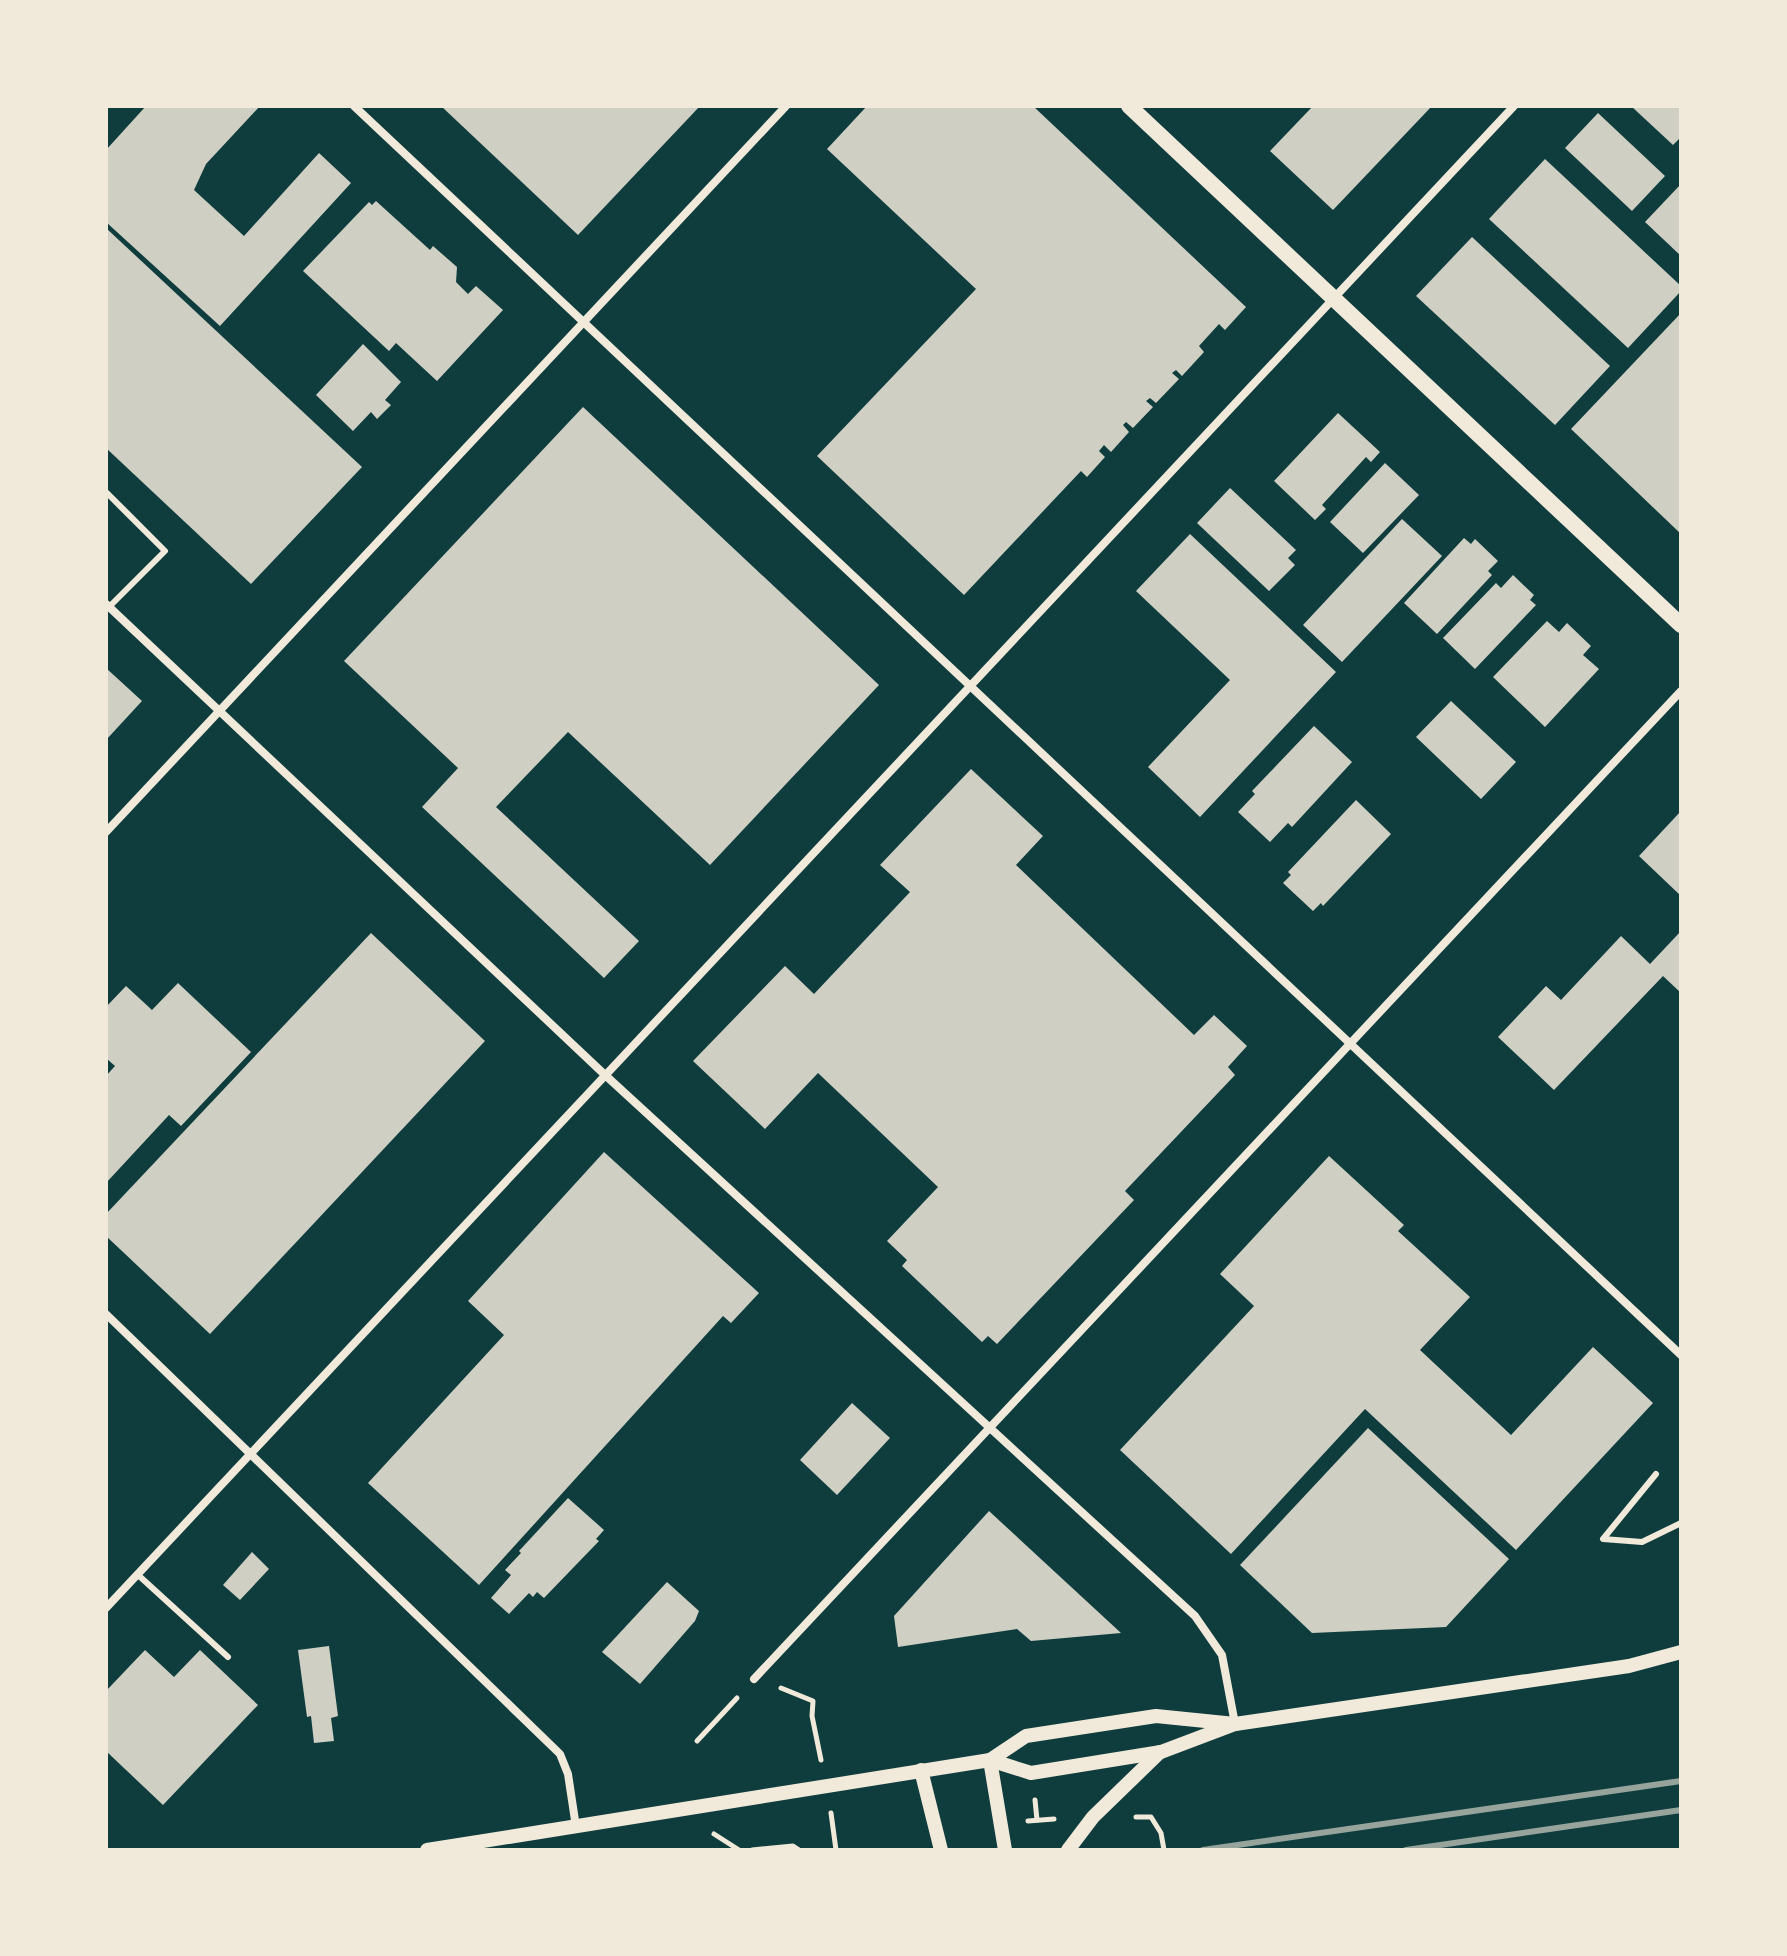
<svg xmlns="http://www.w3.org/2000/svg" width="1787" height="1956" viewBox="0 0 1787 1956" font-family="'Nunito Sans',sans-serif">
	<rect width="100%" height="100%" fill="#0f3d3e"/>
	<g fill="#cfcfc3">
		<path d="M 146,106 L 260,106 L 206,164 L 194,190 L 244,236 L 319,153 L 351,183 L 220,326 L 106,222 L 106,150 Z"/>
		<path d="M 441,106 L 700,106 L 578,235 Z"/>
		<path d="M 867,106 L 1033,106 L 1246,307 L 1225,330 L 1219,324 L 1199,346 L 1204,352 L 1182,376 L 1176,370 L 1172,373 L 1179,379 L 1156,403 L 1150,398 L 1146,401 L 1153,407 L 1133,428 L 1126,422 L 1123,425 L 1129,432 L 1111,452 L 1104,445 L 1099,451 L 1105,457 L 1087,477 L 1081,471 L 964,595 L 817,456 L 976,289 L 827,149 Z"/>
		<path d="M 1313,106 L 1432,106 L 1333,210 L 1270,151 Z"/>
		<path d="M 1631,106 L 1681,106 L 1681,137 L 1673,145 Z"/>
		<path d="M 1598,113 L 1665,176 L 1632,211 L 1565,148 Z"/>
		<path d="M 1545,159 L 1681,286 L 1681,291 L 1628,348 L 1489,219 Z"/>
		<path d="M 1681,184 L 1681,256 L 1645,222 Z"/>
		<path d="M 376,201 L 430,250 L 433,246 L 457,267 L 456,282 L 468,294 L 476,286 L 503,310 L 437,381 L 396,343 L 389,351 L 303,271 L 369,202 L 372,205 Z"/>
		<path d="M 106,228 L 362,467 L 251,584 L 106,448 Z"/>
		<path d="M 1472,237 L 1610,366 L 1555,425 L 1416,296 Z"/>
		<path d="M 1681,313 L 1681,534 L 1571,429 Z"/>
		<path d="M 363,344 L 401,382 L 385,400 L 391,405 L 377,419 L 371,412 L 353,431 L 316,395 Z"/>
		<path d="M 583,407 L 879,685 L 710,865 L 568,732 L 496,807 L 639,941 L 604,978 L 422,807 L 458,768 L 344,661 Z"/>
		<path d="M 1338,413 L 1380,452 L 1371,462 L 1366,457 L 1322,505 L 1326,509 L 1315,520 L 1274,481 Z"/>
		<path d="M 1385,463 L 1419,495 L 1363,553 L 1330,522 Z"/>
		<path d="M 1230,488 L 1296,550 L 1288,558 L 1295,565 L 1269,591 L 1197,523 Z"/>
		<path d="M 1402,519 L 1442,556 L 1342,662 L 1303,625 Z"/>
		<path d="M 1190,534 L 1336,672 L 1200,817 L 1148,767 L 1230,680 L 1136,591 Z"/>
		<path d="M 1464,538 L 1471,544 L 1475,539 L 1498,561 L 1488,571 L 1492,575 L 1437,634 L 1404,603 Z"/>
		<path d="M 1513,575 L 1534,595 L 1530,600 L 1536,605 L 1475,669 L 1443,638 L 1496,583 L 1501,588 Z"/>
		<path d="M 1547,621 L 1559,632 L 1567,623 L 1591,646 L 1583,655 L 1599,669 L 1545,727 L 1493,677 Z"/>
		<path d="M 106,668 L 142,701 L 106,740 Z"/>
		<path d="M 1451,701 L 1516,762 L 1481,799 L 1416,737 Z"/>
		<path d="M 1314,726 L 1352,762 L 1292,827 L 1288,823 L 1270,842 L 1238,812 L 1255,794 L 1252,791 Z"/>
		<path d="M 971,769 L 1043,836 L 1016,865 L 1194,1035 L 1214,1015 L 1247,1046 L 1228,1067 L 1235,1075 L 1125,1191 L 1134,1200 L 997,1344 L 988,1336 L 982,1342 L 902,1266 L 907,1260 L 887,1241 L 938,1187 L 818,1073 L 765,1129 L 693,1061 L 785,966 L 814,994 L 863,942 L 910,892 L 880,865 Z"/>
		<path d="M 1356,800 L 1391,834 L 1323,906 L 1321,903 L 1313,911 L 1283,883 L 1291,875 L 1288,872 Z"/>
		<path d="M 1681,811 L 1681,896 L 1639,856 Z"/>
		<path d="M 1681,931 L 1681,993 L 1663,976 L 1554,1090 L 1498,1037 L 1546,986 L 1561,1000 L 1621,936 L 1650,964 Z"/>
		<path d="M 371,933 L 485,1041 L 210,1334 L 106,1236 L 106,1214 Z"/>
		<path d="M 178,983 L 251,1052 L 181,1126 L 169,1115 L 106,1183 L 106,1076 L 115,1066 L 106,1058 L 106,1007 L 126,986 L 152,1010 Z"/>
		<path d="M 604,1152 L 759,1293 L 731,1323 L 723,1316 L 479,1585 L 368,1483 L 504,1335 L 468,1301 Z"/>
		<path d="M 1329,1156 L 1404,1225 L 1398,1231 L 1470,1297 L 1420,1350 L 1511,1435 L 1593,1347 L 1653,1403 L 1516,1550 L 1365,1409 L 1231,1554 L 1120,1450 L 1254,1306 L 1220,1274 Z"/>
		<path d="M 852,1403 L 890,1438 L 837,1495 L 800,1460 Z"/>
		<path d="M 1368,1428 L 1509,1559 L 1446,1627 L 1312,1633 L 1240,1565 Z"/>
		<path d="M 568,1498 L 604,1530 L 596,1539 L 599,1541 L 544,1598 L 537,1592 L 533,1597 L 529,1593 L 509,1614 L 491,1598 L 511,1575 L 505,1570 L 521,1553 L 519,1551 Z"/>
		<path d="M 989,1511 L 1121,1633 L 1031,1641 L 1017,1629 L 898,1647 L 894,1616 Z"/>
		<path d="M 252,1552 L 269,1569 L 240,1600 L 223,1585 Z"/>
		<path d="M 667,1582 L 699,1611 L 695,1621 L 640,1684 L 602,1652 Z"/>
		<path d="M 329,1646 L 338,1716 L 331,1718 L 334,1741 L 314,1743 L 311,1716 L 307,1717 L 298,1650 Z"/>
		<path d="M 145,1650 L 174,1677 L 200,1650 L 258,1705 L 163,1805 L 106,1751 L 106,1691 Z"/>
	</g>
	<g fill="none" stroke-linecap="round" stroke-linejoin="round">
		<g stroke="#f1e9da" stroke-width="5">
			<path d="M 781,1688 L 813,1701 L 812,1716 L 821,1760"/>
			<path d="M 697,1741 L 737,1698"/>
			<path d="M 1035,1800 L 1037,1820"/>
			<path d="M 831,1813 L 836,1850"/>
			<path d="M 1136,1817 L 1151,1817 L 1161,1833 L 1164,1850"/>
			<path d="M 1028,1821 L 1054,1819"/>
			<path d="M 714,1834 L 739,1850"/>
			<path d="M 752,1850 L 793,1846 L 799,1850"/>
		</g>
		<g stroke="#f1e9da" stroke-width="6">
			<path d="M 106,492 L 165,551 L 109,607"/>
			<path d="M 1656,1474 L 1603,1539 L 1642,1542 L 1681,1523"/>
			<path d="M 137,1574 L 228,1657"/>
		</g>
		<g stroke="#f1e9da" stroke-width="8">
			<path d="M 354,106 L 1681,1355"/>
			<path d="M 106,604 L 604,1074 L 1195,1616 L 1222,1655 L 1235,1724"/>
			<path d="M 106,832 L 786,106"/>
			<path d="M 106,1314 L 560,1754 L 568,1774 L 576,1827"/>
			<path d="M 106,1608 L 1514,106"/>
			<path d="M 754,1679 L 1681,691"/>
		</g>
		<g stroke="#f1e9da" stroke-width="14">
			<path d="M 990,1760 L 1031,1773 L 1161,1752 L 1235,1724 L 1629,1666 L 1681,1652"/>
			<path d="M 990,1760 L 1005,1850"/>
			<path d="M 921,1770 L 941,1850"/>
			<path d="M 427,1850 L 990,1760 L 1026,1736 L 1156,1716 L 1235,1724"/>
			<path d="M 1068,1850 L 1093,1817 L 1160,1752"/>
		</g>
		<path stroke="#f1e9da" stroke-width="16" d="M 1129,106 L 1681,625"/>
		<g stroke="#97a49c" stroke-width="6">
			<path d="M 1203,1850 L 1681,1781"/>
			<path d="M 1406,1850 L 1681,1810"/>
		</g>
	</g>
	<rect width="1787" height="1956" fill="none" stroke="#f1e9da" stroke-width="216"/>
</svg>
